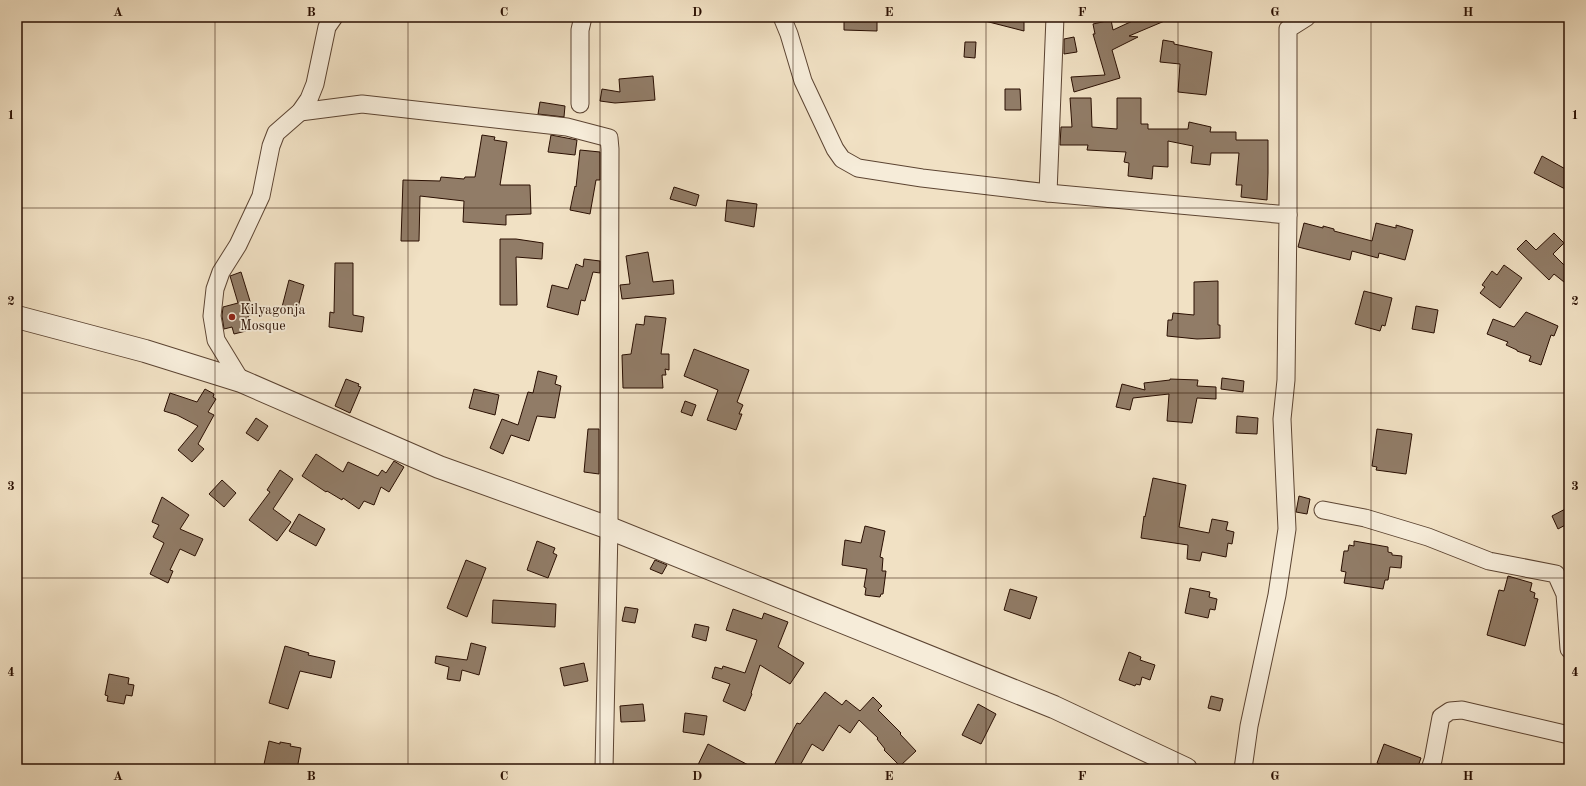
<svg xmlns="http://www.w3.org/2000/svg" width="1586" height="786" viewBox="0 0 1586 786" font-family="'Old Standard TT',serif">
	<rect width="100%" height="100%" fill="#f1e1c4"/>
	<filter id="stains"><feTurbulence type="fractalNoise" baseFrequency=".005" numOctaves="4"/><feColorMatrix values="0 0 0 0 .2 0 0 0 0 .09 0 0 0 0 .02 0 0 0 .5 -.17"/></filter>
	<radialGradient id="worn" r=".72"><stop offset=".6" stop-color="#630" stop-opacity="0"/><stop offset="1" stop-color="#630" stop-opacity=".3"/></radialGradient>
	<g fill="#917c67" stroke="#2a0f02">
		<path d="M 844,17 L 877,17 L 877,31 L 844,30 Z"/>
		<path d="M 986,17 L 1024,17 L 1024,31 L 985,21 Z"/>
		<path d="M 1141,17 L 1174,17 L 1129,36 L 1138,37 L 1112,50 L 1120,78 L 1074,92 L 1071,77 L 1105,75 L 1093,34 L 1095,34 L 1093,24 L 1111,20 L 1113,30 Z"/>
		<path d="M 1074,37 L 1077,52 L 1064,54 L 1064,39 Z"/>
		<path d="M 1163,40 L 1174,42 L 1174,44 L 1212,52 L 1206,95 L 1178,92 L 1180,64 L 1160,62 Z"/>
		<path d="M 965,42 L 976,42 L 975,58 L 964,57 Z"/>
		<path d="M 653,76 L 655,100 L 615,103 L 600,101 L 602,89 L 620,92 L 619,79 Z"/>
		<path d="M 1005,89 L 1020,89 L 1021,110 L 1005,110 Z"/>
		<path d="M 1070,98 L 1091,98 L 1092,127 L 1117,129 L 1117,98 L 1141,98 L 1141,124 L 1148,124 L 1148,129 L 1188,129 L 1189,122 L 1211,127 L 1210,132 L 1236,132 L 1236,140 L 1268,140 L 1268,173 L 1267,200 L 1241,197 L 1242,185 L 1236,185 L 1239,153 L 1211,153 L 1210,165 L 1191,163 L 1193,146 L 1168,141 L 1168,167 L 1153,166 L 1152,179 L 1128,176 L 1129,163 L 1124,162 L 1126,152 L 1087,150 L 1088,145 L 1060,145 L 1061,127 L 1072,127 Z"/>
		<path d="M 540,102 L 565,106 L 564,117 L 538,114 Z"/>
		<path d="M 482,135 L 495,137 L 494,140 L 507,142 L 500,185 L 530,185 L 531,214 L 506,215 L 506,225 L 463,222 L 464,201 L 420,196 L 419,241 L 401,241 L 403,180 L 440,181 L 441,177 L 464,179 L 465,177 L 475,177 Z"/>
		<path d="M 551,135 L 577,140 L 575,155 L 548,152 Z"/>
		<path d="M 580,150 L 600,152 L 600,180 L 596,180 L 590,214 L 570,210 L 575,186 L 576,187 Z"/>
		<path d="M 1542,156 L 1569,171 L 1569,191 L 1534,173 Z"/>
		<path d="M 674,187 L 699,195 L 696,206 L 670,199 Z"/>
		<path d="M 727,200 L 757,204 L 754,227 L 725,221 Z"/>
		<path d="M 1304,223 L 1323,228 L 1323,226 L 1334,229 L 1334,231 L 1372,241 L 1376,223 L 1396,228 L 1396,225 L 1413,230 L 1405,260 L 1379,253 L 1378,258 L 1352,251 L 1350,260 L 1298,247 Z"/>
		<path d="M 1554,233 L 1564,243 L 1553,254 L 1569,270 L 1569,286 L 1554,274 L 1549,280 L 1517,249 L 1526,240 L 1536,250 Z"/>
		<path d="M 500,239 L 516,239 L 543,243 L 542,259 L 516,257 L 517,305 L 500,305 Z"/>
		<path d="M 648,252 L 653,282 L 673,280 L 674,294 L 622,299 L 620,285 L 630,284 L 626,256 Z"/>
		<path d="M 584,259 L 600,261 L 600,273 L 593,272 L 585,301 L 581,300 L 578,315 L 547,307 L 552,285 L 568,289 L 576,264 L 583,267 Z"/>
		<path d="M 335,263 L 353,263 L 353,315 L 364,317 L 362,332 L 329,327 L 330,312 L 334,313 Z"/>
		<path d="M 1504,265 L 1522,278 L 1500,308 L 1480,293 L 1485,287 L 1482,285 L 1492,271 L 1497,275 Z"/>
		<path d="M 241,272 L 254,314 L 248,316 L 249,321 L 244,323 L 246,331 L 234,334 L 232,327 L 224,329 L 222,316 L 223,307 L 238,303 L 230,276 Z"/>
		<path d="M 289,280 L 304,285 L 297,311 L 282,307 Z"/>
		<path d="M 1218,281 L 1218,325 L 1220,325 L 1220,338 L 1197,339 L 1167,336 L 1168,320 L 1172,320 L 1173,313 L 1194,315 L 1194,282 Z"/>
		<path d="M 1364,291 L 1392,298 L 1385,326 L 1382,325 L 1380,331 L 1355,324 Z"/>
		<path d="M 1416,306 L 1438,310 L 1434,333 L 1412,329 Z"/>
		<path d="M 1526,312 L 1558,326 L 1554,336 L 1551,335 L 1541,365 L 1529,361 L 1531,356 L 1517,351 L 1517,350 L 1506,345 L 1508,342 L 1487,334 L 1493,319 L 1514,327 Z"/>
		<path d="M 645,316 L 666,318 L 661,354 L 669,354 L 669,370 L 665,369 L 666,375 L 662,375 L 663,388 L 623,388 L 622,355 L 631,354 L 636,324 L 644,325 Z"/>
		<path d="M 694,349 L 749,370 L 737,402 L 743,405 L 739,414 L 742,414 L 736,430 L 707,420 L 718,390 L 684,376 Z"/>
		<path d="M 538,371 L 557,376 L 555,384 L 561,386 L 555,418 L 537,416 L 529,441 L 511,435 L 503,454 L 490,448 L 502,419 L 518,425 L 528,392 L 533,393 Z"/>
		<path d="M 1222,378 L 1244,381 L 1243,392 L 1221,389 Z"/>
		<path d="M 346,379 L 359,384 L 358,386 L 361,387 L 350,413 L 335,406 Z"/>
		<path d="M 1170,379 L 1198,380 L 1197,386 L 1216,387 L 1216,399 L 1197,398 L 1192,423 L 1167,421 L 1169,394 L 1133,398 L 1130,410 L 1116,407 L 1122,384 L 1145,390 L 1144,383 L 1170,380 Z"/>
		<path d="M 205,389 L 214,394 L 213,397 L 216,399 L 208,412 L 214,415 L 198,444 L 204,449 L 192,462 L 178,450 L 198,426 L 177,415 L 164,411 L 170,393 L 197,402 Z"/>
		<path d="M 474,389 L 499,395 L 495,415 L 469,408 Z"/>
		<path d="M 685,401 L 696,405 L 692,416 L 681,412 Z"/>
		<path d="M 1237,416 L 1258,418 L 1257,434 L 1236,433 Z"/>
		<path d="M 256,418 L 268,426 L 258,441 L 246,433 Z"/>
		<path d="M 588,429 L 599,429 L 599,474 L 584,472 Z"/>
		<path d="M 1377,429 L 1412,434 L 1406,474 L 1376,470 L 1377,467 L 1372,466 Z"/>
		<path d="M 316,454 L 343,472 L 348,462 L 378,476 L 382,470 L 386,473 L 394,461 L 404,467 L 389,492 L 381,487 L 374,505 L 364,501 L 359,509 L 343,498 L 342,500 L 327,491 L 326,492 L 302,476 Z"/>
		<path d="M 280,470 L 293,479 L 273,509 L 291,522 L 277,541 L 249,520 L 270,492 L 267,490 Z"/>
		<path d="M 1153,478 L 1186,485 L 1179,527 L 1209,533 L 1212,519 L 1228,522 L 1226,530 L 1234,532 L 1232,544 L 1228,543 L 1226,557 L 1202,552 L 1200,561 L 1187,559 L 1188,545 L 1141,538 L 1144,516 L 1145,517 Z"/>
		<path d="M 222,480 L 236,493 L 224,507 L 209,494 Z"/>
		<path d="M 1299,496 L 1310,499 L 1307,514 L 1296,512 Z"/>
		<path d="M 162,497 L 189,515 L 180,529 L 203,539 L 195,556 L 180,549 L 170,570 L 173,571 L 168,583 L 150,574 L 164,543 L 153,537 L 159,525 L 152,522 Z"/>
		<path d="M 1569,507 L 1569,523 L 1558,529 L 1552,516 Z"/>
		<path d="M 299,514 L 325,529 L 316,546 L 289,531 Z"/>
		<path d="M 865,526 L 885,531 L 880,557 L 883,558 L 882,571 L 886,571 L 883,594 L 881,594 L 880,597 L 865,595 L 866,588 L 864,587 L 867,569 L 842,565 L 845,540 L 861,543 Z"/>
		<path d="M 537,541 L 555,548 L 553,553 L 557,555 L 548,578 L 527,570 Z"/>
		<path d="M 1354,541 L 1388,547 L 1388,552 L 1392,553 L 1392,555 L 1402,556 L 1401,568 L 1390,567 L 1388,580 L 1385,580 L 1383,589 L 1344,583 L 1346,572 L 1341,571 L 1344,551 L 1348,551 L 1349,545 L 1354,546 Z"/>
		<path d="M 466,560 L 486,568 L 467,617 L 447,608 Z"/>
		<path d="M 655,560 L 667,565 L 662,574 L 650,569 Z"/>
		<path d="M 1508,576 L 1532,583 L 1530,591 L 1535,593 L 1534,598 L 1538,599 L 1525,646 L 1487,635 L 1499,590 L 1504,591 Z"/>
		<path d="M 1190,588 L 1210,592 L 1209,597 L 1217,599 L 1215,610 L 1210,609 L 1208,618 L 1185,613 Z"/>
		<path d="M 1010,589 L 1037,597 L 1030,619 L 1004,610 Z"/>
		<path d="M 493,600 L 556,604 L 555,627 L 492,623 Z"/>
		<path d="M 625,607 L 638,609 L 635,623 L 622,621 Z"/>
		<path d="M 733,609 L 762,619 L 764,613 L 788,622 L 778,647 L 804,663 L 790,684 L 760,665 L 751,693 L 752,694 L 745,711 L 723,701 L 730,684 L 712,678 L 715,667 L 722,669 L 723,666 L 745,673 L 757,640 L 726,630 Z"/>
		<path d="M 695,624 L 709,627 L 706,641 L 692,637 Z"/>
		<path d="M 471,643 L 486,647 L 479,675 L 462,670 L 460,681 L 447,679 L 449,667 L 435,663 L 436,656 L 467,660 Z"/>
		<path d="M 285,646 L 309,653 L 308,655 L 335,661 L 331,678 L 300,671 L 288,709 L 269,703 Z"/>
		<path d="M 1129,652 L 1141,657 L 1140,660 L 1155,665 L 1150,680 L 1142,677 L 1140,685 L 1136,684 L 1135,686 L 1119,680 Z"/>
		<path d="M 584,663 L 588,681 L 564,686 L 560,668 Z"/>
		<path d="M 109,674 L 129,678 L 128,684 L 134,685 L 132,696 L 126,695 L 124,704 L 107,701 L 108,696 L 105,695 Z"/>
		<path d="M 825,692 L 842,705 L 846,700 L 860,711 L 873,697 L 882,706 L 878,710 L 901,733 L 900,734 L 916,751 L 900,766 L 884,750 L 885,749 L 877,739 L 878,738 L 859,720 L 850,733 L 839,725 L 823,751 L 812,744 L 798,769 L 772,769 L 797,723 L 800,724 Z"/>
		<path d="M 1211,696 L 1223,699 L 1220,711 L 1208,708 Z"/>
		<path d="M 643,704 L 645,721 L 621,722 L 620,706 Z"/>
		<path d="M 978,704 L 996,714 L 981,744 L 962,735 Z"/>
		<path d="M 685,713 L 707,716 L 704,735 L 683,732 Z"/>
		<path d="M 269,741 L 280,744 L 280,742 L 291,744 L 290,746 L 301,748 L 297,769 L 263,769 Z"/>
		<path d="M 708,744 L 756,769 L 696,769 Z"/>
		<path d="M 1384,744 L 1421,758 L 1417,769 L 1392,769 L 1377,763 Z"/>
	</g>
	<g fill="none" stroke-linecap="round" stroke-linejoin="round">
		<defs>
			<g id="minor">
				<path d="M 782,17 L 789,34 L 803,81 L 835,149 L 842,159 L 858,168 L 922,178 L 1048,193 L 1288,215 L 1286,380 L 1282,419 L 1287,529 L 1277,595 L 1249,726 L 1243,769"/>
				<path d="M 580,104 L 580,30 L 583,17"/>
				<path d="M 300,112 L 362,104 L 567,127 L 609,138 L 610,149 L 609,528 L 604,769"/>
				<path d="M 1048,193 L 1055,17"/>
				<path d="M 1288,215 L 1288,29 L 1307,17"/>
				<path d="M 241,381 L 216,340 L 212,316 L 215,289 L 221,272 L 238,245 L 261,196 L 271,146 L 276,133 L 300,112 L 309,99 L 315,84 L 327,27 L 334,17"/>
				<path d="M 1323,510 L 1365,518 L 1428,537 L 1489,561 L 1556,574 L 1565,594 L 1569,649"/>
				<path d="M 1430,769 L 1433,760 L 1441,717 L 1450,711 L 1462,710 L 1569,735"/>
			</g>
			<path id="tertiary" d="M 17,317 L 145,351 L 241,381 L 439,467 L 609,528 L 1054,707 L 1186,769"/>
		</defs>
		<use href="#minor" stroke="#5c4432" stroke-width="19"/>
		<use href="#tertiary" stroke="#5c4432" stroke-width="24"/>
		<use href="#minor" stroke="#f6ecd9" stroke-width="17"/>
		<use href="#tertiary" stroke="#f6ecd9" stroke-width="22"/>
	</g>
	<path fill="none" stroke="#2a0f02" stroke-width="1" stroke-opacity="0.55" d="M 215,17 L 215,769M 408,17 L 408,769M 600,17 L 600,769M 793,17 L 793,769M 986,17 L 986,769M 1178,17 L 1178,769M 1371,17 L 1371,769M 17,208 L 1569,208M 17,393 L 1569,393M 17,578 L 1569,578"/>
	<circle fill="#8f2418" stroke="#f6ecd9" stroke-width="1.5" cx="232" cy="317" r="4"/>
	<g text-anchor="middle" stroke-width="3.5" stroke-linejoin="round" paint-order="stroke">
		<g font-size="14" fill="#2a0f02" stroke="#f6ecd9" text-anchor="start">
			<text x="240" y="314">Kilyagonja<tspan x="240" dy="16">Mosque</tspan></text>
		</g>
	</g>
	<rect width="1586" height="786" fill="none" stroke="#f1e1c4" stroke-width="44"/>
	<rect x="22" y="22" width="1542" height="742" fill="none" stroke="#2a0f02" stroke-width="1.5"/>
	<g font-size="13" text-anchor="middle" font-weight="bold" fill="#2a0f02">
		<text x="118" y="16">A</text>
		<text x="311" y="16">B</text>
		<text x="504" y="16">C</text>
		<text x="697" y="16">D</text>
		<text x="889" y="16">E</text>
		<text x="1082" y="16">F</text>
		<text x="1275" y="16">G</text>
		<text x="1468" y="16">H</text>
		<text x="11" y="119">1</text>
		<text x="1575" y="119">1</text>
		<text x="11" y="305">2</text>
		<text x="1575" y="305">2</text>
		<text x="11" y="490">3</text>
		<text x="1575" y="490">3</text>
		<text x="11" y="676">4</text>
		<text x="1575" y="676">4</text>
		<text x="118" y="780">A</text>
		<text x="311" y="780">B</text>
		<text x="504" y="780">C</text>
		<text x="697" y="780">D</text>
		<text x="889" y="780">E</text>
		<text x="1082" y="780">F</text>
		<text x="1275" y="780">G</text>
		<text x="1468" y="780">H</text>
	</g>
	<rect width="100%" height="100%" filter="url(#stains)"/>
	<rect width="100%" height="100%" fill="url(#worn)"/>
</svg>
